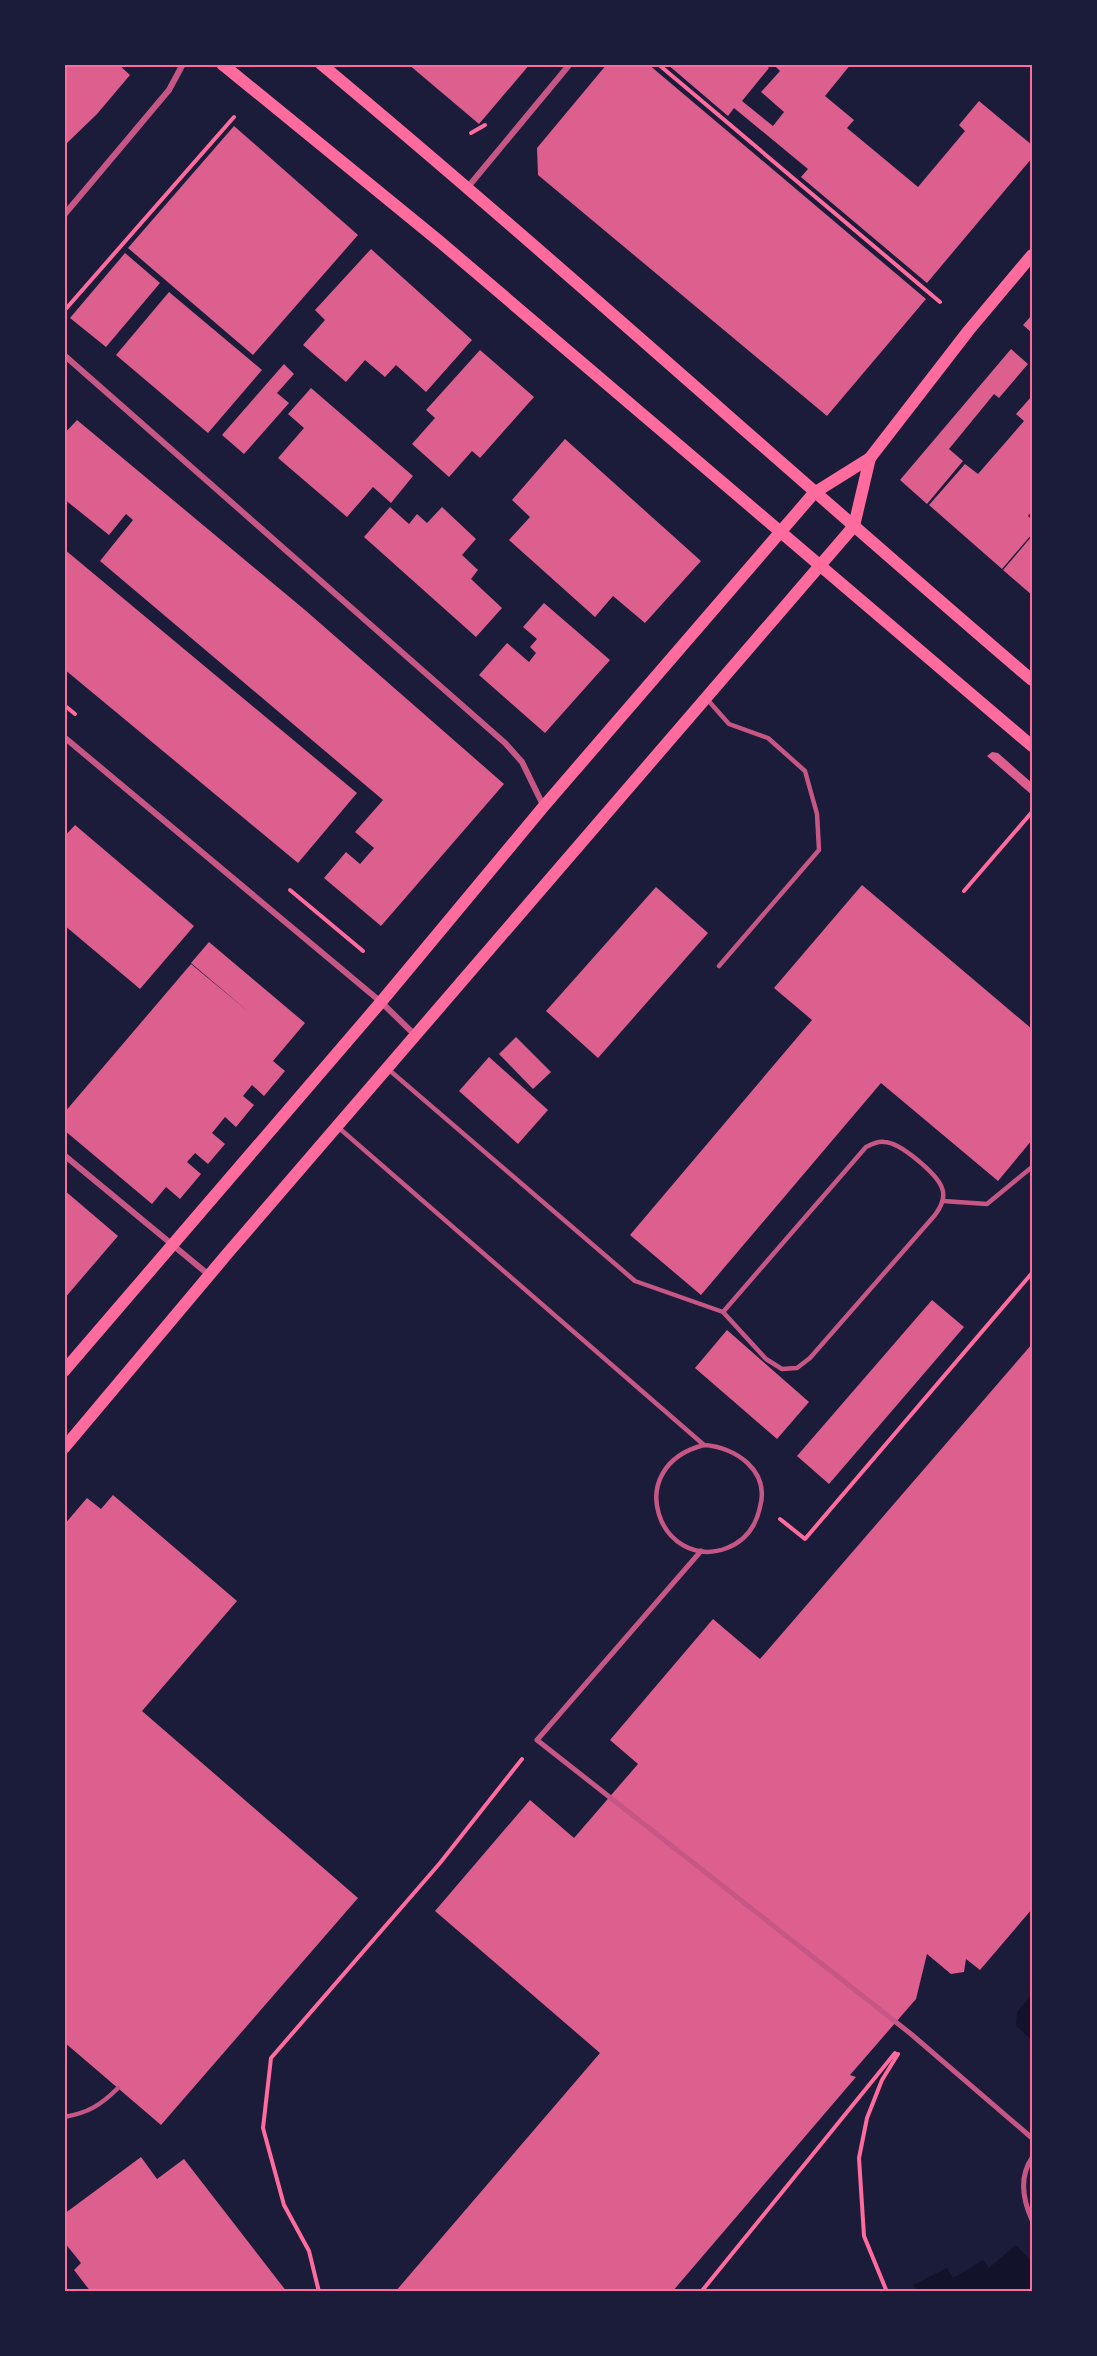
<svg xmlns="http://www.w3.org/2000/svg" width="1097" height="2356" viewBox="0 0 1097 2356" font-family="'Playfair Display',serif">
	<rect width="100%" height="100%" fill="#1b1b3a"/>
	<g fill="#12122b">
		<path d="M 1032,1994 L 1032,2040 L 1016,2026 L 1017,2012 Z"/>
		<path d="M 1016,2245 L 1032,2262 L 1032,2291 L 918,2291 L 913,2285 L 947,2268 L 953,2278 L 983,2260 L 989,2268 Z"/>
	</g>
	<g fill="#dd5f8e">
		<path d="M 64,64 L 118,64 L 130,75 L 97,114 L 64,146 Z"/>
		<path d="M 408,64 L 530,64 L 479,124 Z"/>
		<path d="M 607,64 L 648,64 L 926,299 L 827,416 L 538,175 L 537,148 Z"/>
		<path d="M 667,64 L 764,64 L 769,68 L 742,101 L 773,126 L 784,112 L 761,92 L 780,71 L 773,64 L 851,64 L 825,96 L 854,120 L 847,128 L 918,187 L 965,131 L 959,125 L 979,101 L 1032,145 L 1032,158 L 927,283 L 801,177 L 808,169 L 734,108 L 728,116 Z"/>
		<path d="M 234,126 L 358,235 L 253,355 L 128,248 Z"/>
		<path d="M 371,249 L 472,340 L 426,392 L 396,365 L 385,377 L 365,360 L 346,382 L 303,345 L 325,320 L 315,310 Z"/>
		<path d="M 125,253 L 160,283 L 106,347 L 70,318 Z"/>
		<path d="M 169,292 L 262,370 L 208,433 L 116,355 Z"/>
		<path d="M 1032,315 L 1032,333 L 1023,325 Z"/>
		<path d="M 1011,349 L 1028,364 L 999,398 L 994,394 L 949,449 L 963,461 L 927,504 L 900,480 Z"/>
		<path d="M 480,350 L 534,397 L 480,458 L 472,451 L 449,477 L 412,444 L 435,418 L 426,410 Z"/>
		<path d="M 284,364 L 294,374 L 277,393 L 289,403 L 244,454 L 222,435 Z"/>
		<path d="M 311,388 L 413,476 L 391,503 L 373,487 L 347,517 L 278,458 L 304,428 L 288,414 Z"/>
		<path d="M 1032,396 L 1032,511 L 1028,516 L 1032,520 L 1032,534 L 1002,569 L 929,505 L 965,464 L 978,474 L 1024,421 L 1016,414 Z"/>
		<path d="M 77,420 L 305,610 L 504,784 L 381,926 L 324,878 L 346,852 L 360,864 L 374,848 L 355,832 L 383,800 L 100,561 L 133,520 L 126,514 L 109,535 L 64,499 L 64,434 Z"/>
		<path d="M 565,439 L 701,561 L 645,623 L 613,596 L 595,617 L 509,540 L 530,517 L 512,500 Z"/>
		<path d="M 390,507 L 409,524 L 417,514 L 427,523 L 442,507 L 476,539 L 462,555 L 478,570 L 471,579 L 502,608 L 476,637 L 364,537 Z"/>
		<path d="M 1032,536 L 1032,595 L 1003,570 Z"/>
		<path d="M 64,549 L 357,793 L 298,863 L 64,669 Z"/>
		<path d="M 544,603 L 610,660 L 545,733 L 479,675 L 507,643 L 529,662 L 536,653 L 530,647 L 537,639 L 523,627 Z"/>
		<path d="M 992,752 L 998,753 L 1032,783 L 1032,795 L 987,756 Z"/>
		<path d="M 75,825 L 194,926 L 140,989 L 64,925 L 64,837 Z"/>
		<path d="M 862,885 L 1032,1029 L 1032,1140 L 998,1181 L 881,1083 L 701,1295 L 630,1235 L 812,1020 L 774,988 Z"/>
		<path d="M 656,887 L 708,933 L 598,1058 L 546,1011 Z"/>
		<path d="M 209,942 L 305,1023 L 273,1061 L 285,1071 L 264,1096 L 252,1085 L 243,1096 L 254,1105 L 236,1127 L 225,1117 L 212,1133 L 225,1144 L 208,1164 L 195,1153 L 187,1162 L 201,1174 L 180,1199 L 166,1187 L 152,1204 L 64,1130 L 64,1113 L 191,964 L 250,1013 L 191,963 Z"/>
		<path d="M 516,1037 L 551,1072 L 533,1089 L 499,1054 Z"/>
		<path d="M 489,1057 L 548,1110 L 518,1144 L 459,1091 Z"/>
		<path d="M 64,1190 L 118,1236 L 64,1299 Z"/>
		<path d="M 932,1300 L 964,1327 L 829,1484 L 797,1456 Z"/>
		<path d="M 727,1330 L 809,1402 L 777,1439 L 695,1368 Z"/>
		<path d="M 1032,1344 L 1032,1909 L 980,1970 L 966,1959 L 964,1972 L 951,1974 L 927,1954 L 916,1999 L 850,2075 L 856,2077 L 672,2292 L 395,2292 L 600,2053 L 435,1911 L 530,1800 L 574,1838 L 638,1764 L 610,1740 L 713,1619 L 760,1659 Z"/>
		<path d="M 113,1495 L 237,1601 L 142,1711 L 358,1898 L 161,2125 L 64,2042 L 64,1525 L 87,1498 L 101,1509 Z"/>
		<path d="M 141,2157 L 157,2179 L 184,2159 L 287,2292 L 91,2292 L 74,2270 L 81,2263 L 64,2242 L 64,2214 Z"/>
	</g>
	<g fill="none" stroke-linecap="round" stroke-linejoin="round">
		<g stroke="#ff6b9d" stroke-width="4">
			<path d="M 658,64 L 940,302"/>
			<path d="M 471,133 L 485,125"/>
			<path d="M 64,311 L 234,117"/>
			<path d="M 64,705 L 75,714"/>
			<path d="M 290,890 L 363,951"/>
			<path d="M 964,891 L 1032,812"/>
			<path d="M 780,1519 L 805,1539 L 1032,1273"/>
			<path d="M 319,2292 L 309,2251 L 284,2205 L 263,2128 L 271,2058 L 440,1863 L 522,1759"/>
			<path d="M 701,2292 L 895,2053"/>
			<path d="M 887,2292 L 864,2236 L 859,2158 L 867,2118 L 882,2080 L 898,2054"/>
		</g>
		<g stroke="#c65784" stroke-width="4.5">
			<path d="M 706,698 L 729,724 L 768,738 L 805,771 L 817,814 L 819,850 L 719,966"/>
			<path d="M 388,1069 L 635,1281 L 723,1312 L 766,1359 L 782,1369 L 797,1368 L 810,1358 L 935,1215 C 941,1207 946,1198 942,1188 C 937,1174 900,1142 884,1142 C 878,1141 872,1144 866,1147 L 723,1312"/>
			<path d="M 339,1128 L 704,1445 C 736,1447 770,1471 760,1507 C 756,1526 745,1541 727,1548 C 661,1573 619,1467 704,1445"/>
			<path d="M 943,1201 L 987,1204 L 1032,1167"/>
			<path d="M 64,2117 C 88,2113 101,2105 118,2088"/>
		</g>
		<g stroke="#c65784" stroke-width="5">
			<path d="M 701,1551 L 537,1740 L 911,2034 L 1032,2138"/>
			<path d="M 1032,2158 C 1019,2177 1023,2200 1032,2220"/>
		</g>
		<g stroke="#c65784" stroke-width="6">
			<path d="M 468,187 L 570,64"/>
			<path d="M 64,215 L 169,90 L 183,64"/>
			<path d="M 64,355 L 505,743 L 522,762 L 543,805"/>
			<path d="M 64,737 L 381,1002 L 416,1036"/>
			<path d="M 64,1155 L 209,1275"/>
		</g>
		<g stroke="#ff6b9d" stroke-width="12">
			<path d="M 222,64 L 439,241 L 1032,746"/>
			<path d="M 321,64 C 562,265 794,477 1032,680"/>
			<path d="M 64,1371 L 381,1002 L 544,806 L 814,493 L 870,458 L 969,330 L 1032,255"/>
			<path d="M 64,1448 L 227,1254 L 854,526 L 870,458"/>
		</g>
	</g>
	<rect width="1097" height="2356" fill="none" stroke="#1b1b3a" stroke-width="132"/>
	<rect x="66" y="66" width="965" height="2224" fill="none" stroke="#ff6b9d" stroke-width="2"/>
</svg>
